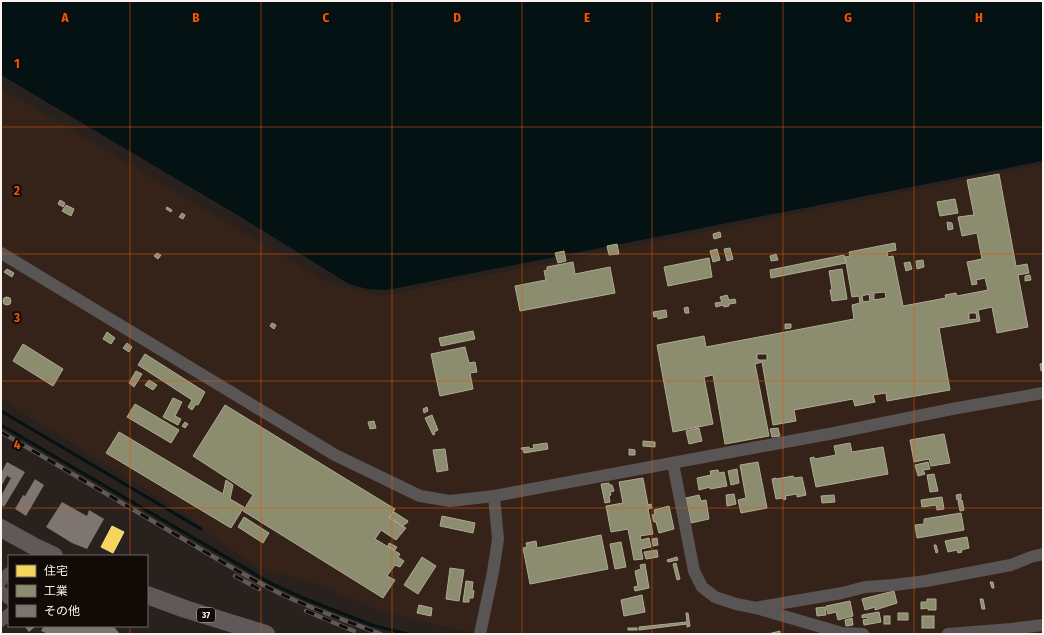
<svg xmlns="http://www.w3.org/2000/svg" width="1044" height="635" viewBox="0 0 1044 635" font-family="'Fira Sans Condensed','Noto Sans JP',sans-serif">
	<rect width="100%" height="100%" fill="#28211d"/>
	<path fill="#352319" d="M 1,88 L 325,281 L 383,296 L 1043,164 L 1043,634 L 476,634 L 383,612 L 318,584 L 259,568 L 220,542 L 184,513 L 1,399 Z"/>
	<path fill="#041213" d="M 1,1 L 1043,1 L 1043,161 L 387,290 L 367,289 L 349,284 L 239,216 L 1,75 Z"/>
	<path fill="#f6d55c" stroke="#f8de88" d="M 112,526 L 124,532 L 113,553 L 101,547 Z"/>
	<g fill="#8c8c6e" stroke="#aeab94" fill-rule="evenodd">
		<path d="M 999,174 L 1016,266 L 1027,264 L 1029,273 L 1018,275 L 1028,327 L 997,333 L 992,307 L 978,310 L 980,321 L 939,328 L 950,390 L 887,401 L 886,393 L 873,395 L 875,402 L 855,406 L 853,399 L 794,410 L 796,421 L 773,425 L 762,362 L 755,364 L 769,436 L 725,444 L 713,375 L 704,377 L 713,424 L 673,432 L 657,345 L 704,336 L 706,347 L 854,319 L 852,305 L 860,303 L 859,296 L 852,297 L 845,257 L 850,256 L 849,252 L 895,243 L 896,250 L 887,252 L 888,257 L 893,256 L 903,306 L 946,298 L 945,295 L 956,293 L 957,296 L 988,290 L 985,278 L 976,280 L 977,284 L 972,285 L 967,262 L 982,259 L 977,233 L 962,236 L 958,217 L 974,215 L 967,180 ZM 885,292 L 886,298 L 874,300 L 874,293 ZM 869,294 L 870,301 L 863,302 L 862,296 ZM 969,313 L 976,313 L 977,319 L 969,320 ZM 757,354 L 767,354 L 767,360 L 759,360 L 757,359 Z"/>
		<path d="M 955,199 L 958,213 L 940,216 L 937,202 Z"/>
		<path d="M 60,200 L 65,203 L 63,207 L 58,204 Z"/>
		<path d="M 66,205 L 74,209 L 71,216 L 62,211 Z"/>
		<path d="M 167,207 L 172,210 L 171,212 L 166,209 Z"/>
		<path d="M 182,213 L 185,215 L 183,219 L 179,217 Z"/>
		<path d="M 947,222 L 952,223 L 953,229 L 948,230 Z"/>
		<path d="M 720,232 L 721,237 L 714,239 L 713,234 Z"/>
		<path d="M 617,244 L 619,254 L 609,255 L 607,246 Z"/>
		<path d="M 730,248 L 733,259 L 727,261 L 724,249 Z"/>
		<path d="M 717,249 L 720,260 L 713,262 L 710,251 Z"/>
		<path d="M 564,251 L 566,261 L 558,263 L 555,253 Z"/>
		<path d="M 157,253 L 161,255 L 158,259 L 154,256 Z"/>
		<path d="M 776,254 L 778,260 L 771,261 L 770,256 Z"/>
		<path d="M 844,255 L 846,263 L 771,278 L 770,270 Z"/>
		<path d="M 709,258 L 712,277 L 668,286 L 664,267 Z"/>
		<path d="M 923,260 L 924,267 L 917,269 L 916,261 Z"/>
		<path d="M 573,262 L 575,274 L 610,267 L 615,293 L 520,311 L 515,286 L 546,280 L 544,271 L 547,270 L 547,267 Z"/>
		<path d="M 910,262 L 912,269 L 906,271 L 904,263 Z"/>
		<path d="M 7,269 L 14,273 L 12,277 L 4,272 Z"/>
		<path d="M 842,269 L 847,299 L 832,301 L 830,290 L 832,290 L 829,271 Z"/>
		<path d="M 1030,275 L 1031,280 L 1025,281 L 1025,276 Z"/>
		<path d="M 727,295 L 729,300 L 735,299 L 736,303 L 729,304 L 729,306 L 724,307 L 723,305 L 716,307 L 715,303 L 722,302 L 720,297 Z"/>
		<circle cx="7" cy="301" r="4"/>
		<path d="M 688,307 L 689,313 L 685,313 L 684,308 Z"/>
		<path d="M 666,310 L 667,317 L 658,319 L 657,316 L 654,317 L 653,312 Z"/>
		<path d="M 272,323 L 276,325 L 274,329 L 270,326 Z"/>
		<path d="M 785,324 L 791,324 L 791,328 L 785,329 Z"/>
		<path d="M 473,331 L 475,339 L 441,346 L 439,338 Z"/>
		<path d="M 107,332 L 115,338 L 111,344 L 103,339 Z"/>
		<path d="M 127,343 L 132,347 L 129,352 L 123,348 Z"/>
		<path d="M 23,344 L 63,369 L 53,386 L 13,361 Z"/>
		<path d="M 465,347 L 469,363 L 475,362 L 477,372 L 470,373 L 473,389 L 440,396 L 431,354 Z"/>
		<path d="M 145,354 L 205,392 L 198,405 L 196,404 L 192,410 L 188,407 L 192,400 L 138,365 Z"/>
		<path d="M 1043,363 L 1043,370 L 1041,371 L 1040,364 Z"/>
		<path d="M 136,371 L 142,374 L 134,387 L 129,383 Z"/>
		<path d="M 149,380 L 157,385 L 153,390 L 145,385 Z"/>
		<path d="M 173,398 L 182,402 L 175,416 L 181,419 L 178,425 L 163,417 Z"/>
		<path d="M 135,404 L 179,430 L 171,443 L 127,417 Z"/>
		<path d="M 225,405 L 395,509 L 389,518 L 406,528 L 396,540 L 381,530 L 375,539 L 400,554 L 398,557 L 404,561 L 400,567 L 395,565 L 387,576 L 395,580 L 383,598 L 243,511 L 253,495 L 193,456 Z"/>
		<path d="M 427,407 L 428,411 L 424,413 L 423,409 Z"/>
		<path d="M 432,415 L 438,430 L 434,432 L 435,434 L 433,435 L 425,418 Z"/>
		<path d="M 374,421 L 376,428 L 370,429 L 368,422 Z"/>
		<path d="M 185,422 L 188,424 L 185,428 L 182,426 Z"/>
		<path d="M 699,428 L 702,441 L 689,444 L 686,431 Z"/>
		<path d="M 778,428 L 780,436 L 772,437 L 770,429 Z"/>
		<path d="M 119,432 L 223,494 L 226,480 L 233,485 L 230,499 L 244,507 L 231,528 L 106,453 Z"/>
		<path d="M 944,434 L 950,463 L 931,466 L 929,459 L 914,462 L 910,440 Z"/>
		<path d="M 643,441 L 655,442 L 655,447 L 643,446 Z"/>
		<path d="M 547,443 L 548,449 L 524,453 L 523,449 L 522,450 L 521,448 L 529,447 L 530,449 L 534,448 L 533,445 Z"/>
		<path d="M 850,443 L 852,452 L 883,447 L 888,474 L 816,487 L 810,458 L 814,457 L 815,459 L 836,455 L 834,446 Z"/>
		<path d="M 445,449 L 448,470 L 437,472 L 433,450 Z"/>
		<path d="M 629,449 L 635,450 L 635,455 L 629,455 Z"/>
		<path d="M 758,462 L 767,508 L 741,513 L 738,500 L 746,498 L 740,465 Z"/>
		<path d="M 928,462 L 930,469 L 923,470 L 925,474 L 918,476 L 915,465 Z"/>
		<path d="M 737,469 L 739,483 L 731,485 L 728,471 Z"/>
		<path d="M 718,470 L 719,473 L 724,472 L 727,486 L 710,489 L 710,487 L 699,490 L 697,478 L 711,475 L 710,471 Z"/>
		<path d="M 934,474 L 938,491 L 930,492 L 927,475 Z"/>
		<path d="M 793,476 L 794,478 L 802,477 L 806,495 L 797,497 L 797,494 L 785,496 L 786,499 L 784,500 L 783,498 L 776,499 L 772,479 L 776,478 L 776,479 Z"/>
		<path d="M 643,478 L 648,505 L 651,504 L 652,508 L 648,509 L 653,534 L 640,536 L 641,540 L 649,538 L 651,547 L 641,549 L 643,559 L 634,560 L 628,529 L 611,532 L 606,506 L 623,503 L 619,482 Z"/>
		<path d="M 609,483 L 609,485 L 612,485 L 614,491 L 610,492 L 611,495 L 609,496 L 610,502 L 605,503 L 601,484 Z"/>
		<path d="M 734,494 L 736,504 L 727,506 L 726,495 Z"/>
		<path d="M 961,494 L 961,499 L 957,500 L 956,495 Z"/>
		<path d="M 699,495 L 701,501 L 706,500 L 709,519 L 691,523 L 686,498 Z"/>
		<path d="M 834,495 L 835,502 L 822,503 L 821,496 Z"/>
		<path d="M 942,497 L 944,509 L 937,510 L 936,505 L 922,507 L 921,500 Z"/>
		<path d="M 962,500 L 964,510 L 960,511 L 958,501 Z"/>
		<path d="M 669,506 L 674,529 L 659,533 L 656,522 L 654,522 L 652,515 L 655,514 L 654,510 Z"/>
		<path d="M 394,512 L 408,521 L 407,523 L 402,526 L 390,517 Z"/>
		<path d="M 961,513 L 964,530 L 917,538 L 915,525 L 924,524 L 924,519 Z"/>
		<path d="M 442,516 L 475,523 L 473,533 L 440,526 Z"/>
		<path d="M 244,517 L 269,533 L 263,543 L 238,527 Z"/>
		<path d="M 601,535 L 608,569 L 530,584 L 523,548 L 527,547 L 526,543 L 536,541 L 537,548 Z"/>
		<path d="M 967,537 L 969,548 L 961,550 L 962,552 L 958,553 L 957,550 L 948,552 L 945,541 Z"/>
		<path d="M 657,538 L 658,545 L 653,546 L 652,539 Z"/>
		<path d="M 621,542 L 626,567 L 615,569 L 610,544 Z"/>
		<path d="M 389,543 L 397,547 L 395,550 L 388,546 Z"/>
		<path d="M 934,545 L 936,545 L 938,552 L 936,553 Z"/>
		<path d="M 657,550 L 658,557 L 646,559 L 644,552 Z"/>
		<path d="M 422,557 L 436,566 L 418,594 L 404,585 Z"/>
		<path d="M 677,557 L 678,560 L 668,562 L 667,560 Z"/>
		<path d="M 676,563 L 680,579 L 677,580 L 673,564 Z"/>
		<path d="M 645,564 L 649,588 L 635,591 L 634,587 L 638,586 L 635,571 L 641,569 L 640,565 Z"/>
		<path d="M 450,568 L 464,570 L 459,601 L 446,599 Z"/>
		<path d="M 466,581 L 473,582 L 472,590 L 474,591 L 473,598 L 469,598 L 469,602 L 463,602 Z"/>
		<path d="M 990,582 L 993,582 L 994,588 L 992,588 Z"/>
		<path d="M 894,591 L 897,603 L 875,610 L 875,607 L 865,610 L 862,599 Z"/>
		<path d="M 642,595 L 645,612 L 624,616 L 621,600 Z"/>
		<path d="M 927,599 L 936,599 L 936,610 L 928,610 L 928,608 L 921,609 L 921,602 L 927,602 Z"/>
		<path d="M 980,599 L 983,599 L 985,609 L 982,609 Z"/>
		<path d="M 850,601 L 853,616 L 838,620 L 836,612 L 828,614 L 826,606 Z"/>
		<path d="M 419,605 L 432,608 L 431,616 L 417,613 Z"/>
		<path d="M 825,607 L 826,615 L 817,616 L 816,608 Z"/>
		<path d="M 879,612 L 881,622 L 864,625 L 863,620 L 868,619 L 867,617 L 862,618 L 862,615 Z"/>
		<path d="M 686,613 L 688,613 L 690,626 L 687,627 L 687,624 L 639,630 L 639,627 L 687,622 Z"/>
		<rect x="898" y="613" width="10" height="7"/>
		<rect x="884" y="616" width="6" height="8"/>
		<rect x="922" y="616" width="12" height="12"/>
		<path d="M 852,618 L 853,625 L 846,626 L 845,620 Z"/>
		<rect x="628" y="628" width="9" height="2"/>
		<path d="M 780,631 L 780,634 L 768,634 Z"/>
	</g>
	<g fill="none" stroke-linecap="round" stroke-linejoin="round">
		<g stroke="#041213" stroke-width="3">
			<path d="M 1,411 L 201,529"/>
			<path d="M 1,425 L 272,584 L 308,600 L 372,625 L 407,634"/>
		</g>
	</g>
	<g fill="#7f7570">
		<path d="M 7,462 L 25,472 L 4,507 L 1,505 L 1,496 L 11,478 L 7,476 L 2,485 L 1,484 L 1,473 Z"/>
		<path d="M 35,479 L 44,485 L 26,516 L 15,509 L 23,495 L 25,496 Z"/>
		<path d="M 62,502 L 87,516 L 89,510 L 104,519 L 87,549 L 72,543 L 46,527 Z"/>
		<path d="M 24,626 L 34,626 L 35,627 L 29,632 Z"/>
		<path d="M 44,626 L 111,626 L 115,628 L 120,634 L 48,634 L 41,631 Z"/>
	</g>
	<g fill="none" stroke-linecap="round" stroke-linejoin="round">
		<g stroke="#5a5555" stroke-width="12">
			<path d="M 1,253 L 335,455 L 420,496 L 450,501 L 494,496 L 834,433 L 952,409 L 1043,393"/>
			<path d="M 673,463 L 694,571 L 702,587 L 715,597 L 736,604 L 756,608 L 842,633 L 863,634"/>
			<path d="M 1,581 L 9,573"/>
			<path d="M 1,591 L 9,599"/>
			<path d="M 760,607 L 842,593 L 865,587 L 894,585 L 926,581 L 1011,565 L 1031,557 L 1043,554"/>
			<path d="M 1,621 L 9,614"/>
			<path d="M 480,634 L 493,572 L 498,539 L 494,496"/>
			<path d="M 948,634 L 1011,629 L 1043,625"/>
		</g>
		<g stroke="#5f5a59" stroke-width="18">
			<path d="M 1,528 L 37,548 L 54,556"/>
			<path d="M 147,595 L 185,609 L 266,634"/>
		</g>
		<defs>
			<g id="rail">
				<path d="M 1,432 L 219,560 C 243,574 267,588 292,599 C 321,612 351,623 381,634"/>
				<path d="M 235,576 L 259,589"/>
				<path d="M 306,611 L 354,631"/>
			</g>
		</defs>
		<use href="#rail" stroke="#5e5a58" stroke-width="4.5"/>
		<use href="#rail" stroke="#110b08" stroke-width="3" stroke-dasharray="9" stroke-linecap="butt"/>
	</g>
	<path fill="none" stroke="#e8590c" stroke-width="1" stroke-opacity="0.55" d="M 130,1 L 130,556M 261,1 L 261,634M 392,1 L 392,634M 522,1 L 522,634M 652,1 L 652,634M 783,1 L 783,634M 914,1 L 914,634M 1,127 L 1043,127M 1,254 L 1043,254M 1,381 L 1043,381M 1,508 L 1043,508M 130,626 L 130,634"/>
	<g text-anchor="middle" stroke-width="4" stroke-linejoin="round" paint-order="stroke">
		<rect fill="#110b08" stroke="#b6ada8" stroke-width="1" x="197" y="608" width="18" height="14" rx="3"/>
		<g font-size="9" font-weight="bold" fill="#fdf3ed">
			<text x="206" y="618">37</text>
		</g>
	</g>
	<g font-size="13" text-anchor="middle" font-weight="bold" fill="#e8590c" stroke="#110b08" stroke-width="4" stroke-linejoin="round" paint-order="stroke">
		<text x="65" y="22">A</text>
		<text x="196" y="22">B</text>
		<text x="326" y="22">C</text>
		<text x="457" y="22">D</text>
		<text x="587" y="22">E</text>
		<text x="718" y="22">F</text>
		<text x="848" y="22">G</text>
		<text x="979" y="22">H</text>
		<text x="17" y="68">1</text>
		<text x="17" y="195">2</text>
		<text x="17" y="322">3</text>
		<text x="17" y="449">4</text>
	</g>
	<rect width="1044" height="635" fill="none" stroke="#fdf3ed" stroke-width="4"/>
	<rect x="8" y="555" width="140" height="72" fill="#110b08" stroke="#6f6864"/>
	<rect x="16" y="565" width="20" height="12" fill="#f6d55c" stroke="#6f6864"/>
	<text x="44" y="575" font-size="12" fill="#fdf3ed">住宅</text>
	<rect x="16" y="585" width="20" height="12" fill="#8c8c6e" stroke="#6f6864"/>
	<text x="44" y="595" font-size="12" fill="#fdf3ed">工業</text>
	<rect x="16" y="605" width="20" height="12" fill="#7f7570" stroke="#6f6864"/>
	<text x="44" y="615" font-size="12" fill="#fdf3ed">その他</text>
</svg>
